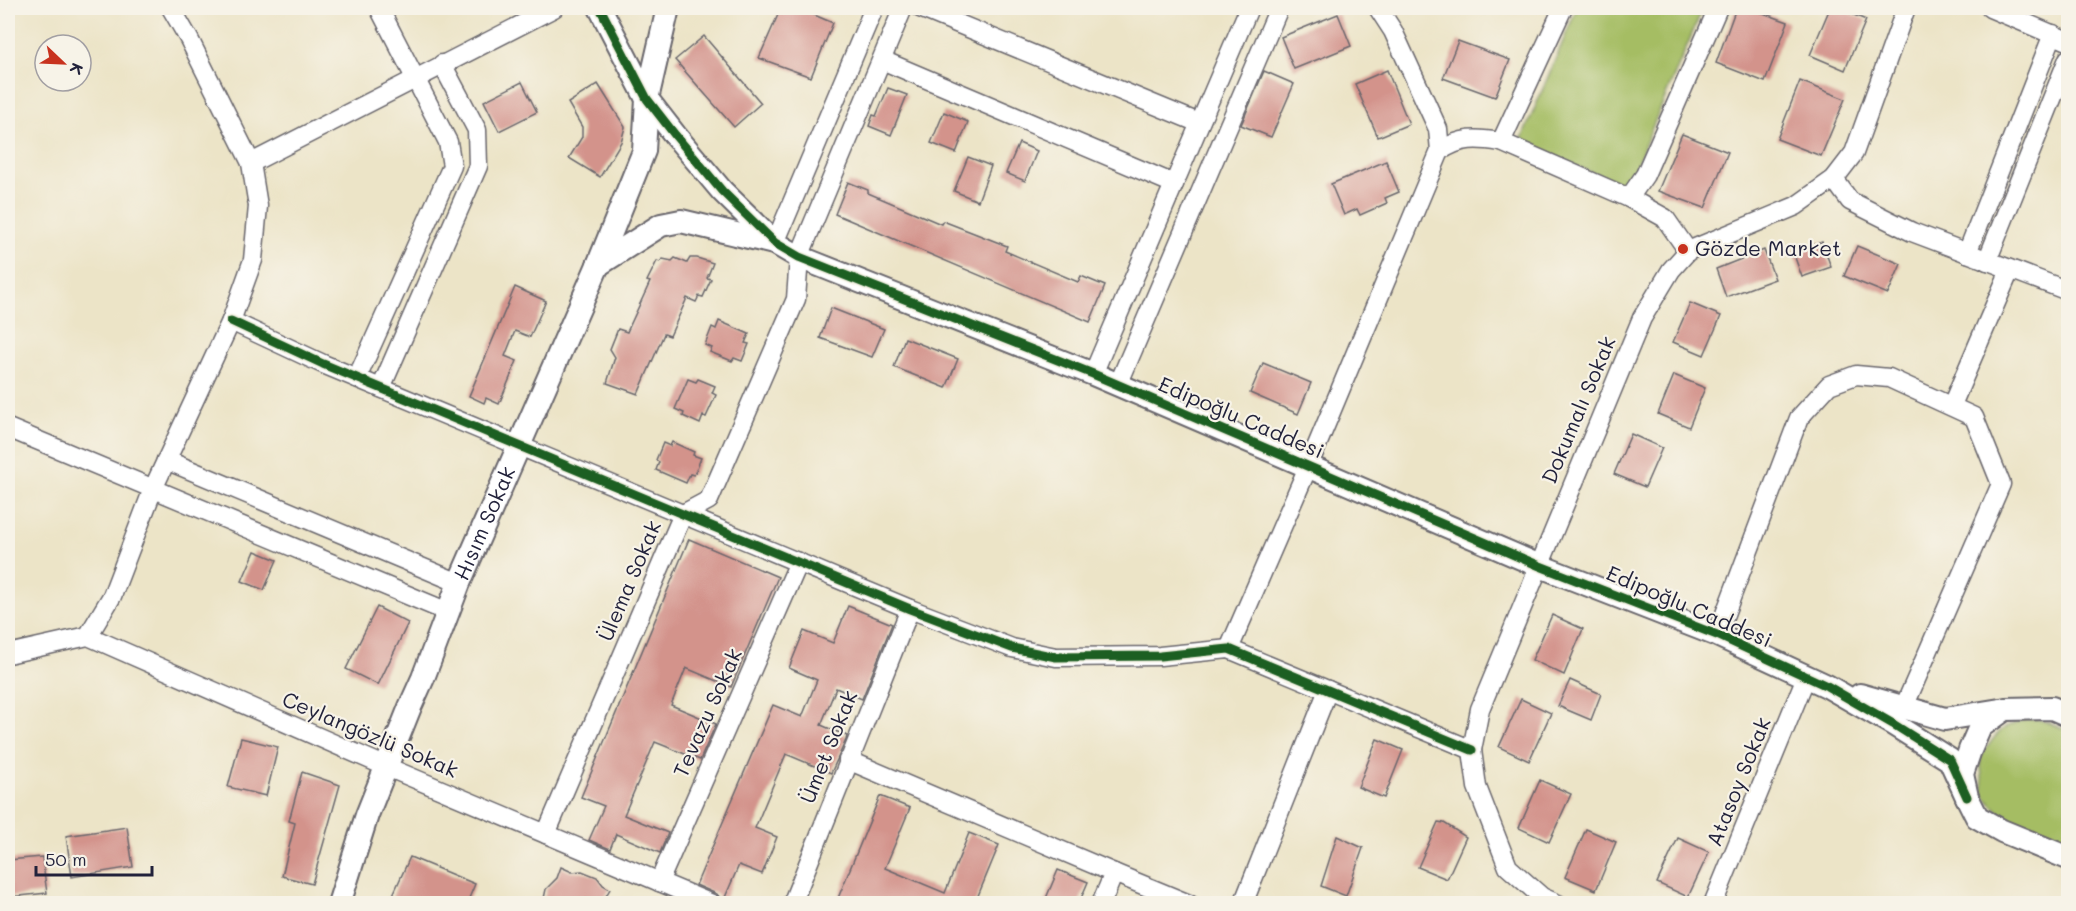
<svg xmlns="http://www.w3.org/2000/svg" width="2076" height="911" viewBox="0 0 2076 911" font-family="Mali,sans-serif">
	<rect width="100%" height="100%" fill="#f7f3e8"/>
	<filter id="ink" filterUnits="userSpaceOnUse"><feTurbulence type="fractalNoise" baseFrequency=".0167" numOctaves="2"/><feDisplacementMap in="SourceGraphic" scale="12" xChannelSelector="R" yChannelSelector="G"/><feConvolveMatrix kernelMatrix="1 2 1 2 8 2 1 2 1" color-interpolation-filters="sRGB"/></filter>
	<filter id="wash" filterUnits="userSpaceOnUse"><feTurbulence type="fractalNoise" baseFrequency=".008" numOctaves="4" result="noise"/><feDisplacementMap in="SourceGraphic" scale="24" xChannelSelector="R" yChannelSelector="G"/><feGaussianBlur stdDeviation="1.35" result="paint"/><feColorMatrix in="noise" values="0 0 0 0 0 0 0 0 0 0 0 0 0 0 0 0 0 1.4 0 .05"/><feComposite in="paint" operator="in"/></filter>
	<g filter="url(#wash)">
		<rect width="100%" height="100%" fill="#ece4c7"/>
		<g fill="#a5bd63" stroke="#64704f" stroke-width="1.5">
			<path d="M 1577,8 L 1703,8 L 1627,187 L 1520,143 Z"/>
			<path d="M 2038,719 L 2068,730 L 2068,846 L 2008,821 L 1984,796 L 1980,758 C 1999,730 2002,722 2038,719 Z"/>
		</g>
		<g id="blocks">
			<g fill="#d3938b">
				<path d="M 781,8 L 798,8 L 833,23 L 811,77 L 759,58 Z"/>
				<path d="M 1736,8 L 1749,8 L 1788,22 L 1765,82 L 1716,63 Z"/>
				<path d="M 1830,8 L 1837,8 L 1866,20 L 1845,70 L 1810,55 Z"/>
				<path d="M 1338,14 L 1351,46 L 1294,69 L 1281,37 Z"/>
				<path d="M 704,36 L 761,103 L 734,127 L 675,60 Z"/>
				<path d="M 1458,41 L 1510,60 L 1495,97 L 1443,78 Z"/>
				<path d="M 1387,70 L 1409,124 L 1378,137 L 1355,84 Z"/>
				<path d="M 1264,71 L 1294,84 L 1271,137 L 1241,125 Z"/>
				<path d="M 1800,81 L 1845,99 L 1821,156 L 1777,139 Z"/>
				<path d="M 522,82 L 537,112 L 499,131 L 484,101 Z"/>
				<path d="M 598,84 L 625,127 L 621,142 L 600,177 L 569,158 L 582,137 L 582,127 L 568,103 Z"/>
				<path d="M 888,88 L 907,95 L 891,135 L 869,126 L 873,115 L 876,116 Z"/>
				<path d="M 944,112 L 968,122 L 956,153 L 931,143 Z"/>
				<path d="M 1682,134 L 1728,152 L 1705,208 L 1658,191 Z"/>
				<path d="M 1019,143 L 1037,151 L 1025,181 L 1006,173 Z"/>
				<path d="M 968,157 L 991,166 L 978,201 L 954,191 Z"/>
				<path d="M 1386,161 L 1399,192 L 1385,198 L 1387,203 L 1360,215 L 1357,209 L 1344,215 L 1331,184 Z"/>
				<path d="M 848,182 L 868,190 L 868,193 L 941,224 L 943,221 L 1007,246 L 1005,251 L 1078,282 L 1081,276 L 1105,286 L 1090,322 L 835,214 Z"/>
				<path d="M 1822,242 L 1831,267 L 1802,277 L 1793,252 Z"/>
				<path d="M 1857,246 L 1901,264 L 1888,294 L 1844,276 Z"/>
				<path d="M 1764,250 L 1775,279 L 1726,297 L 1716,269 Z"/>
				<path d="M 675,258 L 687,263 L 690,258 L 697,258 L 713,263 L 707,278 L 711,279 L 703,297 L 699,296 L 696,302 L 687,298 L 670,336 L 664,334 L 638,394 L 607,383 L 615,357 L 610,349 L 618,329 L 627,332 L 650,282 L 647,281 L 657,261 L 660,262 L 663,259 L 672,261 Z"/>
				<path d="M 515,287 L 546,301 L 530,337 L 515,331 L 505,356 L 517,361 L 499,404 L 486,398 L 484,403 L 469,396 Z"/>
				<path d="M 1690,303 L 1721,316 L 1704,355 L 1673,342 Z"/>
				<path d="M 831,308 L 884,329 L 872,357 L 820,338 Z"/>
				<path d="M 719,321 L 749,334 L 745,343 L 749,344 L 742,361 L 734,358 L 732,361 L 710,352 L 712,348 L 705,345 L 712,327 L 716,329 Z"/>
				<path d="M 905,338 L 958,359 L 946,388 L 894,367 Z"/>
				<path d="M 1263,363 L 1311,383 L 1298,414 L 1250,393 Z"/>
				<path d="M 1674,375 L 1705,388 L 1689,427 L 1658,414 Z"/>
				<path d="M 688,379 L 696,382 L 698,379 L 715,386 L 712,393 L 716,395 L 706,417 L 703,416 L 700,424 L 683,416 L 684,413 L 675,409 Z"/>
				<path d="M 1631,434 L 1662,448 L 1645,487 L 1614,474 Z"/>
				<path d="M 672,442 L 694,452 L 693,455 L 701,458 L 694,475 L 690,474 L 686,483 L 656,470 L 659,462 L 656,460 L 663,443 L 670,446 Z"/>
				<path d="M 689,539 L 778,577 L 731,687 L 686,668 L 671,705 L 716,724 L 700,760 L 655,742 L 624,815 L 668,833 L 660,853 L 616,834 L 610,849 L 589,840 L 604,806 L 581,797 Z"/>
				<path d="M 255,551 L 277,560 L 264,590 L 242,581 Z"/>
				<path d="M 848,606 L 892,624 L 862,699 L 836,688 L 821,725 L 847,736 L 846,740 L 831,773 L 786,754 L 755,828 L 777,837 L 762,874 L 739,865 L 723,902 L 717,894 L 696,885 L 773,705 L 802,717 L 817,680 L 789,668 L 804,631 L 833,643 Z"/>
				<path d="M 377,607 L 408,623 L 378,685 L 346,669 Z"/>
				<path d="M 1552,615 L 1583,629 L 1564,675 L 1532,660 Z"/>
				<path d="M 1570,680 L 1601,694 L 1591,720 L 1558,706 Z"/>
				<path d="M 1521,699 L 1551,713 L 1529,761 L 1499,747 Z"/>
				<path d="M 241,738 L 278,747 L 266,796 L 228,787 Z"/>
				<path d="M 1377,739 L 1403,750 L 1384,798 L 1358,787 Z"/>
				<path d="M 302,772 L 340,785 L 312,884 L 282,876 L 295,823 L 289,821 Z"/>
				<path d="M 1540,780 L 1571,794 L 1549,842 L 1519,828 Z"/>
				<path d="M 880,796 L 910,808 L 885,868 L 945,893 L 969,833 L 999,845 L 975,903 L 836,903 Z"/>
				<path d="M 1438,822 L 1444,823 L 1466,837 L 1447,879 L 1418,867 Z"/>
				<path d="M 127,827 L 133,867 L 72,877 L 66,836 Z"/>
				<path d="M 1586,829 L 1616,842 L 1596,890 L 1565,877 Z"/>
				<path d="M 1337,836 L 1363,848 L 1346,896 L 1321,886 Z"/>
				<path d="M 1678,838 L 1709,852 L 1688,897 L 1657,883 Z"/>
				<path d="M 42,857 L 47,893 L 10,897 L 8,860 Z"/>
				<path d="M 410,857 L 475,884 L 467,903 L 410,903 L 392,897 Z"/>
				<path d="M 561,867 L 572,872 L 582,871 L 597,877 L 603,885 L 610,889 L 606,896 L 609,903 L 543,903 L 546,889 L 557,878 Z"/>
				<path d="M 1058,870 L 1088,882 L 1079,903 L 1044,903 Z"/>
			</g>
		</g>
	</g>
	<g filter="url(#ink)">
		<use href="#blocks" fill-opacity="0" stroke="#69666c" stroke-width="1.5"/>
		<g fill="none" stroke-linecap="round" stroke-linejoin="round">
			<defs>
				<g id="minor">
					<path d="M 920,8 L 1199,123"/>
					<path d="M 1990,8 L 2068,41"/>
					<path d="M 882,60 L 1174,184"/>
					<path d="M 1501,142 L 1629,198 L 1665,218 L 1688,251"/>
					<path d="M 1440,151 C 1461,137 1477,138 1501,142 L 1563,8"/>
					<path d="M 251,163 L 554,8"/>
					<path d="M 1834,179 L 1850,201 L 1912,232 L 2068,291"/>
					<path d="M 1629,198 L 1645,175 L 1718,8"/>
					<path d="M 775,243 L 874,8"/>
					<path d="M 1967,253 L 2053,34"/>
					<path d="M 1987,261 L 2068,59"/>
					<path d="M 231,321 L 323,364 L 910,609 L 1012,648 L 1056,657 L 1160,656 L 1229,649 L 1472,750"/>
					<path d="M 1093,374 L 1249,8"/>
					<path d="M 357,378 L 452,166 L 448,142 L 379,8"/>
					<path d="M 1118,385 L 1279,8"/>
					<path d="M 381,388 L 478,166 L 477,130 L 442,64"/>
					<path d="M 1952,405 L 2010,270"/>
					<path d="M 8,428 L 448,612"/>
					<path d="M 166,460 L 459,583"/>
					<path d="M 1717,635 L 1799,418 L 1829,385 L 1856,375 L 1889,378 L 1974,417 L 2001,484 L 1904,707"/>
					<path d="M 88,636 L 112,596 L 153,489 L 231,321 L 253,260 L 258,206 L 251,163 L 189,39 L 171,8"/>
					<path d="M 1229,649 L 1308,467 L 1440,151 L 1438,129 L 1393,31 L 1378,8"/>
					<path d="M 8,654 L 88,636 L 387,767 L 712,904"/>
					<path d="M 848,760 L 1114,873 L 1101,904"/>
					<path d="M 546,834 L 683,514 L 709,500 L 796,299 L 799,257 L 903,8"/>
					<path d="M 1114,873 L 1189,904"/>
					<path d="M 659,882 L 799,562"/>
					<path d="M 792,904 L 910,609"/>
					<path d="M 1243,904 L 1328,690"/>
					<path d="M 1558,904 L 1542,897 L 1508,867 L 1477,787 L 1472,750 L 1480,709 L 1642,318 L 1671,270 L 1688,251 L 1796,206 L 1834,179 L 1854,153 L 1906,8"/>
					<path d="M 1713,904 L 1806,677"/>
				</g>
				<g id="tertiary">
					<path d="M 600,8 L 647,99 L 675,135 L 722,191 L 775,243 L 799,257 L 1093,374 L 1540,566 L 1717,635 L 1827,686 L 1893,724 L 1950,760 L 1967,797"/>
					<path d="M 598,265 L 661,225 L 681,221 L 774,243"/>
					<path d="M 1860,695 L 1945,719 L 2000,710"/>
					<path d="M 2068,715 L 2052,708 L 2005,709 L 1980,727 L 1970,750 L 1962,774 L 1967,797 L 1977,817 L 2002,831 L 2068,858"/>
					<path id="s1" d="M 339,904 L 367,815 L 410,707 L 423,678 L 459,583 L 598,265 L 644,151 L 647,99 L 668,8"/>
				</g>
			</defs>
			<use href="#minor" stroke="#69666c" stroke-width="21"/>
			<use href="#tertiary" stroke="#69666c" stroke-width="26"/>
			<use href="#minor" stroke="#fff" stroke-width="18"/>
			<use href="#tertiary" stroke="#fff" stroke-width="22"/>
			<defs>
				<g id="cycleway">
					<path d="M 600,8 L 647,99 L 675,135 L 722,191 L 775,243 L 799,257 L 1093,374 L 1540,566 L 1717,635 L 1827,686 L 1893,724 L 1950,760 L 1967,797"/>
					<path d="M 231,321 L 323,364 L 910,609 L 1012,648 L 1056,657 L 1160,656 L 1229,649 L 1472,750"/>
				</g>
			</defs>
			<use href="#cycleway" stroke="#f7f3e8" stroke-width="13"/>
			<use href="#cycleway" stroke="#1b5e20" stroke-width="9"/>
		</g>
	</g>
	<circle fill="#c8321e" stroke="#f7f3e8" stroke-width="2" cx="1683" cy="249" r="6"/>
	<g text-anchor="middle" stroke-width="4.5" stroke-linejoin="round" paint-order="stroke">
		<g font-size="21" fill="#22223b" stroke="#f7f3e8" text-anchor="start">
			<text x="1695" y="256">Gözde Market</text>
		</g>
		<g font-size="21" fill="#22223b" stroke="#f7f3e8">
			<text transform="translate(1579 410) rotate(-67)" y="7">Dokumalı Sokak</text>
			<text transform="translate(1241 418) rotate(23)" y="7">Edipoğlu Caddesi</text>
			<text dy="7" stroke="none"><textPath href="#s1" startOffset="408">Hısım Sokak</textPath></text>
			<text transform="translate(630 581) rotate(-67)" y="7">Ülema Sokak</text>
			<text transform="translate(1689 607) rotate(23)" y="7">Edipoğlu Caddesi</text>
			<text transform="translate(708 713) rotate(-66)" y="7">Tevazu Sokak</text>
			<text transform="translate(370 735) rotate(23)" y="7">Ceylangözlü Sokak</text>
			<text transform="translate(829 747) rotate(-68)" y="7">Ümet Sokak</text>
			<text transform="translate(1739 782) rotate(-68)" y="7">Atasoy Sokak</text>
		</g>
	</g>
	<rect width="2076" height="911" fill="none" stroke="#f7f3e8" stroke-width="30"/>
	<g transform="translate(63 63) rotate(113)"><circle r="28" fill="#f7f3e8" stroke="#a29fa3" stroke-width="1.5"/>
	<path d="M0-4.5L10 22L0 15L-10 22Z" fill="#c8321e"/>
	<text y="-9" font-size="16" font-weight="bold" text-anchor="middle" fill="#22223b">K</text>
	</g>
	<path d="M36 866v9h116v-9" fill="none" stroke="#22223b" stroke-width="3"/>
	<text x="45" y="866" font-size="18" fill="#22223b" stroke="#f7f3e8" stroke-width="4.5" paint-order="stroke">50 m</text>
</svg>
